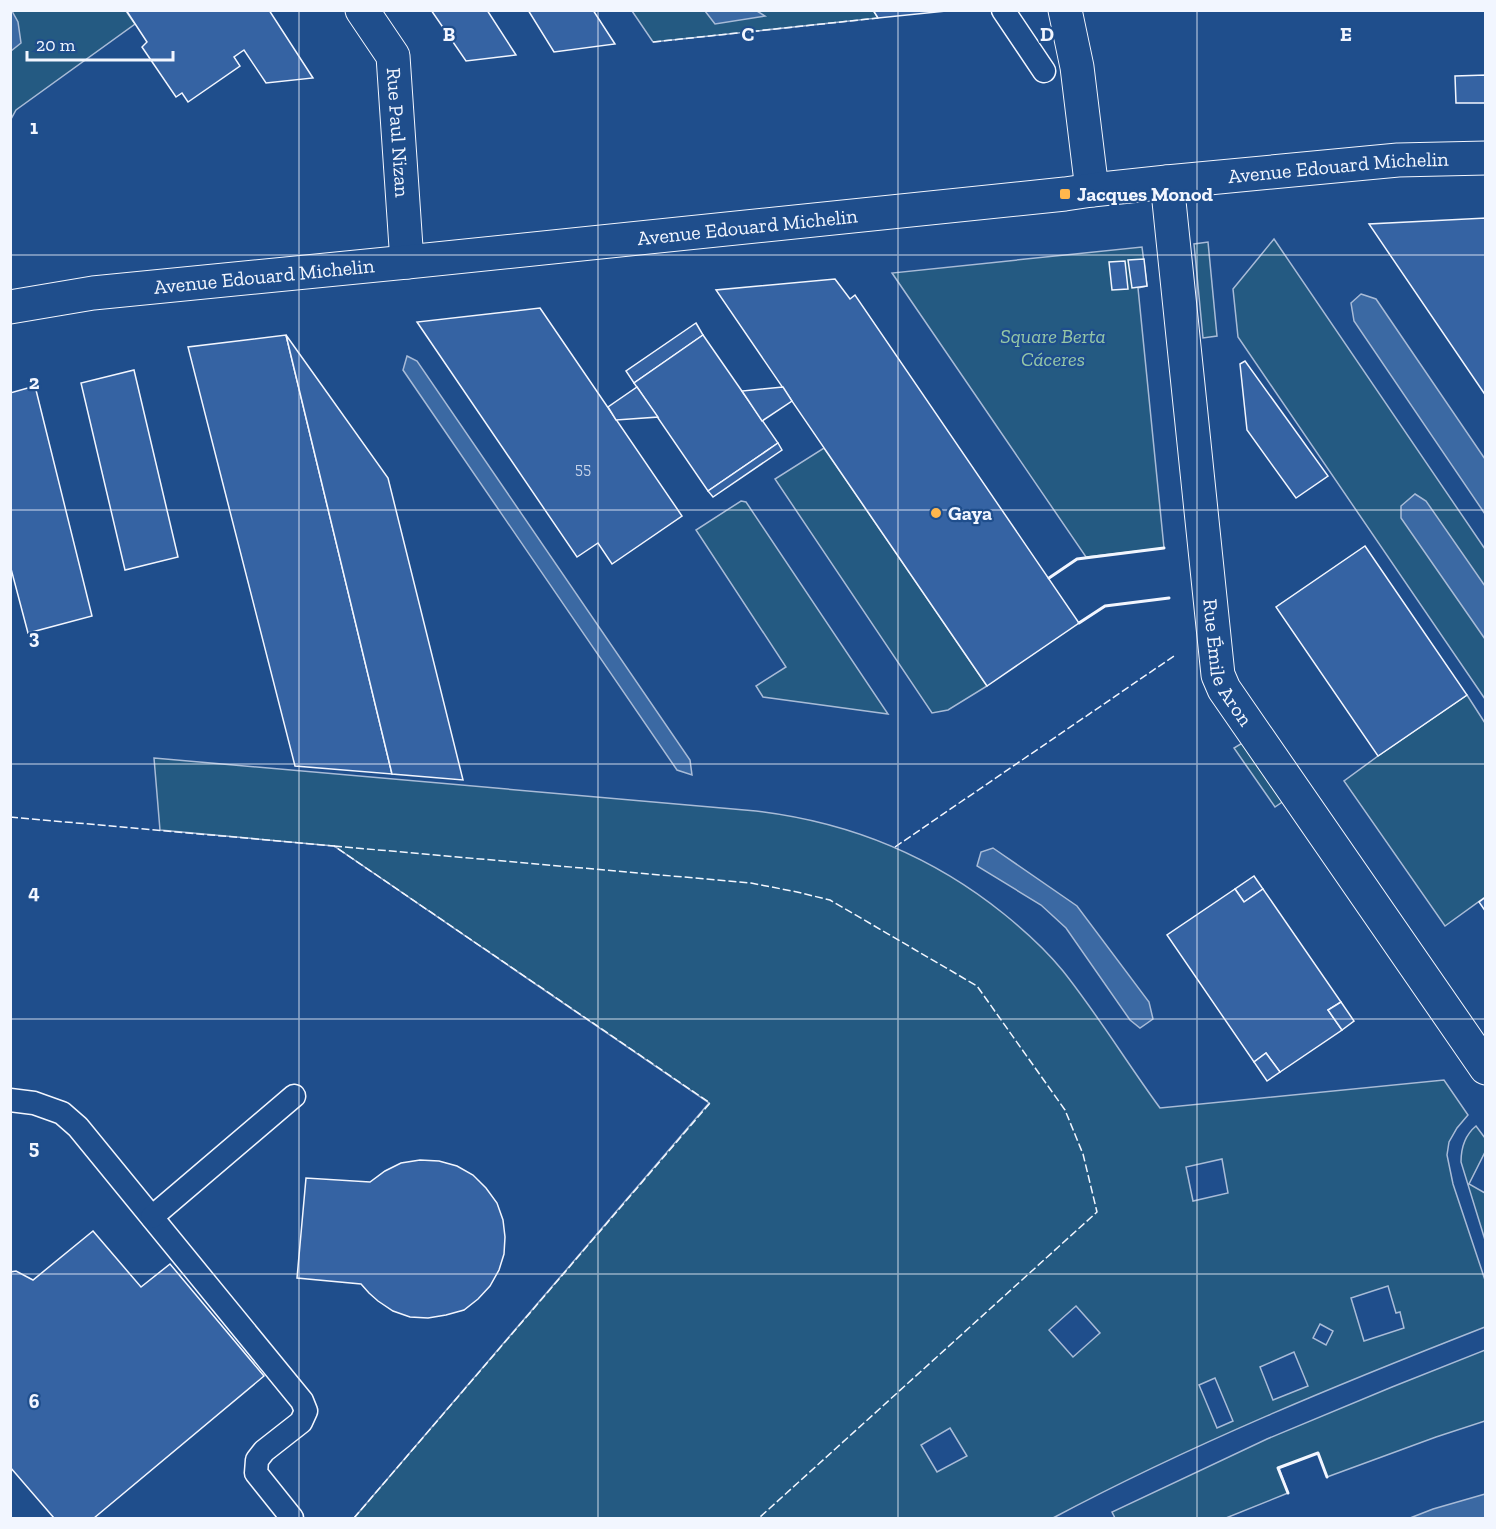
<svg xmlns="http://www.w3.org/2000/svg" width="1496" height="1529" viewBox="0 0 1496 1529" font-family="'Zilla Slab',serif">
	<rect width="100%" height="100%" fill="#1f4e8c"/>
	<g fill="#245a82" stroke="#a8bbd7" stroke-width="1.5" fill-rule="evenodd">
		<path d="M 873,10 L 878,18 L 653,42 L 632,11 Z"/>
		<path d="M 11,11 L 126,11 L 135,24 L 16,110 L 11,119 Z"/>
		<path d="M 1274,239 L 1485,549 L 1485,699 L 1238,337 L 1233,289 Z"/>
		<path d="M 1208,242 L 1217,336 L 1203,338 L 1194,244 Z"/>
		<path d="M 1142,247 L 1147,286 L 1138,288 L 1164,548 L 1086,557 L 892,273 Z"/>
		<path d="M 824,448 L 987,686 L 948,710 L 932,713 L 775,479 Z"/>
		<path d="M 741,501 L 746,502 L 888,714 L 763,697 L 756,686 L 786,667 L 696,530 Z"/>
		<path d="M 1467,695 L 1485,723 L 1485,897 L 1445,926 L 1344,781 L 1378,756 Z"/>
		<path d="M 1249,739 L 1288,798 L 1275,807 L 1234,748 Z"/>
		<path d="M 154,758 L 756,811 C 850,822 931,855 1004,914 C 1025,931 1046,950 1063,971 C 1098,1015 1127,1063 1160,1108 L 1444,1080 L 1468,1115 L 1457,1128 L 1449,1142 L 1447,1155 L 1453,1184 L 1485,1280 L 1485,1327 C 1339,1384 1192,1444 1053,1518 L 354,1518 L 709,1103 L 334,846 L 160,830 ZM 1222,1159 L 1228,1193 L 1193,1201 L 1186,1167 ZM 1388,1286 L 1396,1313 L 1400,1312 L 1404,1328 L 1364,1341 L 1351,1298 ZM 1076,1306 L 1100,1333 L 1073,1357 L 1049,1330 ZM 1320,1324 L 1333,1331 L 1326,1345 L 1313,1338 ZM 1294,1352 L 1308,1386 L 1273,1400 L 1260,1367 ZM 1215,1378 L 1233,1421 L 1217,1428 L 1199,1385 ZM 950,1428 L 967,1456 L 937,1472 L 921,1445 Z"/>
		<path d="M 1476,1126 L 1485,1138 L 1485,1152 L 1469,1184 L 1485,1193 L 1485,1240 L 1461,1162 C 1461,1148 1465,1135 1476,1126 Z"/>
		<path d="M 1485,1350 L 1485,1421 L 1436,1437 L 1327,1477 L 1318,1453 L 1279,1468 L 1288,1493 L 1226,1518 L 1115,1518 L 1112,1512 L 1267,1439 L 1392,1387 Z"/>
	</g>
	<g fill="#3b69a3" stroke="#a8bbd7" stroke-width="1.5">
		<path d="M 12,11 L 18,22 L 21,43 L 11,51 L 10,11 Z"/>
		<path d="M 705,11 L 757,11 L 765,16 L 715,24 Z"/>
		<path d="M 1361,294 L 1376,299 L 1485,459 L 1485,514 L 1354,321 L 1351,303 Z"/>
		<path d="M 407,356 L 417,361 L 690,760 L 692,775 L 677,770 L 403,370 Z"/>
		<path d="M 1415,494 L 1426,501 L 1485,586 L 1485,639 L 1401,518 L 1401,506 Z"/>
		<path d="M 993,848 L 1077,906 L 1149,1002 L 1153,1019 L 1140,1028 L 1130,1020 L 1066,928 L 1041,905 L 977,866 L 981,852 Z"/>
		<path d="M 1485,1494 L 1485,1518 L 1410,1518 L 1433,1509 Z"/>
	</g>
	<g fill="#3563a3" stroke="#f2f6ff" stroke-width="1.5">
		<path d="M 126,10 L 269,10 L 313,78 L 266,83 L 244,50 L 234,57 L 240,66 L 188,102 L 182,93 L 176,97 L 142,47 L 147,42 Z"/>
		<path d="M 431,10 L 487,10 L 516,55 L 466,61 Z"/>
		<path d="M 528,10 L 593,10 L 615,44 L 554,52 Z"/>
		<path d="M 873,10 L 956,10 L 878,18 Z"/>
		<path d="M 1486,75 L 1486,103 L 1456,103 L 1455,76 Z"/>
		<path d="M 1486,218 L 1486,396 L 1369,224 Z"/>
		<path d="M 1144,259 L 1147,286 L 1132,288 L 1128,260 Z"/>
		<path d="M 1125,261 L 1128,289 L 1112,290 L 1109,262 Z"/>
		<path d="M 835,279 L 850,299 L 855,295 L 1079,623 L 987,686 L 716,290 Z"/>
		<path d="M 540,308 L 682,516 L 612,564 L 598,543 L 577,557 L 417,322 Z"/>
		<path d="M 696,323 L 703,335 L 634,383 L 626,371 Z"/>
		<path d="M 286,335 L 392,774 L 295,766 L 188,347 Z"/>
		<path d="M 286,335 L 388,478 L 463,780 L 392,774 Z"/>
		<path d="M 703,335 L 778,443 L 708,491 L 634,383 Z"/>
		<path d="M 1245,361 L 1328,476 L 1296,498 L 1247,430 L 1240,364 Z"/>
		<path d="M 134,370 L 178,557 L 125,570 L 81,383 Z"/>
		<path d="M 35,386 L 92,616 L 28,633 L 10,565 L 10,393 Z"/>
		<path d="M 637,387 L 658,417 L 616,420 L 608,407 Z"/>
		<path d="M 783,387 L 792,401 L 762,421 L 742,391 Z"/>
		<path d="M 778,443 L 782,450 L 713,497 L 708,491 Z"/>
		<path d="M 1365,546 L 1467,695 L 1378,756 L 1276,607 Z"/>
		<path d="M 1254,876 L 1263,889 L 1244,902 L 1235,889 Z"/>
		<path d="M 1235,889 L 1244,902 L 1263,889 L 1341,1002 L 1328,1010 L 1342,1030 L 1280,1072 L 1266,1053 L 1254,1062 L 1167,935 Z"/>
		<path d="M 1486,897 L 1486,912 L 1479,902 Z"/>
		<path d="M 1341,1002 L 1354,1021 L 1342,1030 L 1328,1010 Z"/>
		<path d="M 1266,1053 L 1280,1072 L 1267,1081 L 1254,1062 Z"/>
		<path d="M 420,1160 L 439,1161 L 457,1166 L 473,1175 L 486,1188 L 497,1203 L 503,1220 L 505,1237 L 504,1254 L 499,1270 L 490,1286 L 478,1299 L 464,1310 L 446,1315 L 428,1318 L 410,1317 L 393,1311 L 378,1301 L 369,1293 L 361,1284 L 297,1278 L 306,1178 L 370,1182 L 385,1171 L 401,1163 Z"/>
		<path d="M 93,1231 L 141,1287 L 170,1264 L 264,1376 L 94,1518 L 54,1518 L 10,1467 L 10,1272 L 16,1271 L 33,1280 Z"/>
	</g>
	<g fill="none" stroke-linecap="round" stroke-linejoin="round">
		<defs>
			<g id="service">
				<path d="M 1003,10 L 1044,71"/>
				<path d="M 10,1100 L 34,1103 L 62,1113 L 78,1127 L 302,1401 L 306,1411 L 301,1422 L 264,1451 L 257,1460 L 256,1473 L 292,1518"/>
				<path d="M 152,1217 L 294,1096"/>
			</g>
			<g id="minor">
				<path id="s1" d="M 362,10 L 393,56 L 407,262"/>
				<path d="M 1065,10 L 1077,67 L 1092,190"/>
				<path id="s2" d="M 1167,182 L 1218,675 L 1224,689 L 1486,1068"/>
				<path id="s3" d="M 10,307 L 93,293 L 407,262 L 1065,194 L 1092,190 L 1167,182 L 1398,160 L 1486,158"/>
			</g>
		</defs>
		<use href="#service" stroke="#f2f6ff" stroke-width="25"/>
		<use href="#minor" stroke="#f2f6ff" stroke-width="35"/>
		<use href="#service" stroke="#1f4e8c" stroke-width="22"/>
		<use href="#minor" stroke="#1f4e8c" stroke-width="33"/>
		<g stroke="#f2f6ff" stroke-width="1.5" stroke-dasharray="8 3" stroke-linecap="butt">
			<path d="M 653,42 L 878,18"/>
			<path d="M 10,817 L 334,846 L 710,1103 L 354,1518"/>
			<path d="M 334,846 L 751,883 L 797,892 L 830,900 L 977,986 L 1065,1110 L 1083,1154 L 1097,1212 L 759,1518"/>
			<path d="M 895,847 L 1174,656"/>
		</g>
		<g stroke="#f2f6ff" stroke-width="3">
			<path d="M 1049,578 L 1077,559 L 1164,548"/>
			<path d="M 1079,623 L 1105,606 L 1169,598"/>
			<path d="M 1288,1493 L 1278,1468 L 1318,1453 L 1327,1477"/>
		</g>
	</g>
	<path fill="none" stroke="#f2f6ff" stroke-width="1.5" stroke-opacity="0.55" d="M 299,10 L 299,1518M 598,10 L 598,1518M 898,10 L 898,1518M 1197,10 L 1197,1518M 10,255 L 1486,255M 10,510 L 1486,510M 10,764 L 1486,764M 10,1019 L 1486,1019M 10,1274 L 1486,1274"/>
	<g fill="#ffb74d" stroke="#1f4e8c" stroke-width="2">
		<rect x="1059" y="188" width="12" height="12" rx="3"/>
		<circle cx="936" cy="513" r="6"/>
	</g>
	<g text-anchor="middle" stroke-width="4.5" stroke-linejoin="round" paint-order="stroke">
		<g font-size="16" fill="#c3d1e8">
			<text x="583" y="474">55</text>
		</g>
		<g font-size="20" fill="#f2f6ff" stroke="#1f4e8c">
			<text dy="7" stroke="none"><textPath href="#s1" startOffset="132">Rue Paul Nizan</textPath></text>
			<text dy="7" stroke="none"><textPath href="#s3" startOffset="1336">Avenue Edouard Michelin</textPath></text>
			<text dy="7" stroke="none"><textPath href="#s3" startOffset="742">Avenue Edouard Michelin</textPath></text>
			<text dy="7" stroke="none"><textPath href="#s3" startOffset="256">Avenue Edouard Michelin</textPath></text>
			<text dy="7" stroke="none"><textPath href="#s2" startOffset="486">Rue Émile Aron</textPath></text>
		</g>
		<g font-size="20" font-weight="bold" fill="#f2f6ff" stroke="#1f4e8c" text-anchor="start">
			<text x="1077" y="201">Jacques Monod</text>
			<text x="948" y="520">Gaya</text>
		</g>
		<g font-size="20" font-style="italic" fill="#97c8a6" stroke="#1f4e8c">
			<text x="1053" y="343">Square Berta<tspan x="1053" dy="23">Cáceres</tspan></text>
		</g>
	</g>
	<g font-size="20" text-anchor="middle" font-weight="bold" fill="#f2f6ff" stroke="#1f4e8c" stroke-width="4.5" stroke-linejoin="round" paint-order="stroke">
		<text x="449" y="41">B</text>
		<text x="748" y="41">C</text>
		<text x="1047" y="41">D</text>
		<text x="1346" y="41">E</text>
		<text x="34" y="134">1</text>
		<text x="34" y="389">2</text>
		<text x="34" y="644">3</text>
		<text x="34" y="899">4</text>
		<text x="34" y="1154">5</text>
		<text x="34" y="1408">6</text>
	</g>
	<rect width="1496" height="1529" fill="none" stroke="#f2f6ff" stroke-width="24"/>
	<path d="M27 51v9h146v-9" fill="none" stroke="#f2f6ff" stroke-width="3"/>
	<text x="36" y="51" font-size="18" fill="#f2f6ff" stroke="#1f4e8c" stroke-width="4.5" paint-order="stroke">20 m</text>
</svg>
